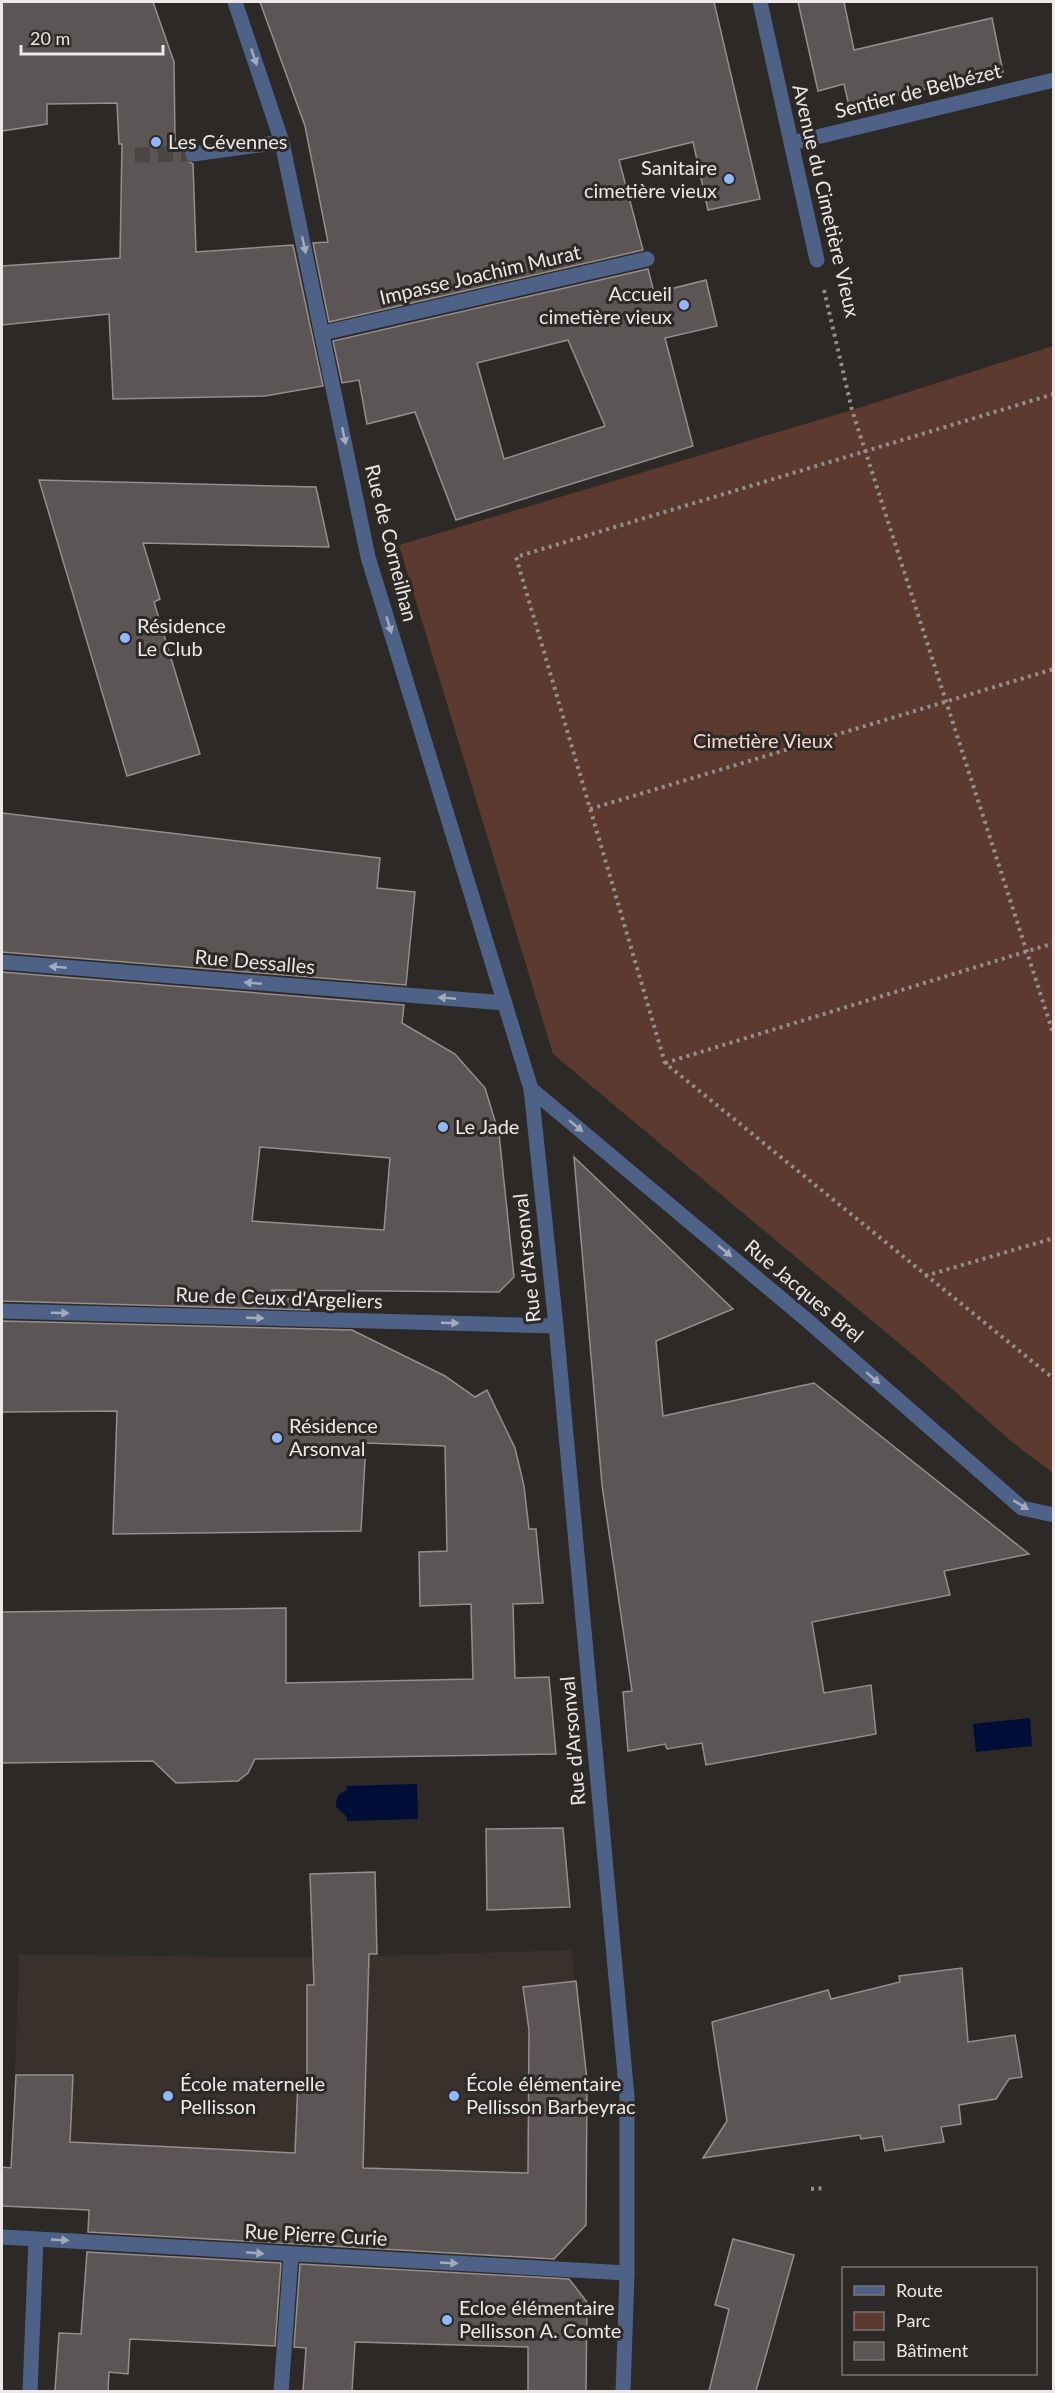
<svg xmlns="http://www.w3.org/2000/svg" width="1055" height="2393" viewBox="0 0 1055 2393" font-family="Lato,sans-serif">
	<rect width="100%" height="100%" fill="#2d2927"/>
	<path fill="#3a302c" d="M 571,1950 L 587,2083 L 586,2225 L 578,2234 L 10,2206 L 19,1954 L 305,1958 Z"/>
	<path fill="#5c3a2f" d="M 1053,346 L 1054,346 L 1053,1473 L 1012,1442 L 919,1360 L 553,1054 L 399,545 L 852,410 Z"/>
	<g fill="#000d37">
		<path d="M 1030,1718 L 1032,1746 L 976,1752 L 973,1724 Z"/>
		<path d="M 417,1784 L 418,1819 L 347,1821 L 347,1817 L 336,1807 C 336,1798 338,1793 347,1790 L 346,1786 Z"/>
	</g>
	<g fill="#5b5655" stroke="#948f8e" stroke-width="1.5" fill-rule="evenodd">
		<path d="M 2,2 L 153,2 L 174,62 L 175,140 L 193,141 L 183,155 L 186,160 L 193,164 L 196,252 L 293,245 L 323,386 L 265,396 L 113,399 L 109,314 L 2,325 L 2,266 L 120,258 L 122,144 L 119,144 L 117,103 L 47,104 L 47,124 L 2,131 Z"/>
		<path d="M 260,2 L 714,2 L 760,199 L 708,210 L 693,142 L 619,160 L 643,250 L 329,322 L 313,243 L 328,242 L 305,126 Z"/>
		<path d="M 798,2 L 844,2 L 854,50 L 992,18 L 1003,72 L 849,106 L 844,84 L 818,91 Z"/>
		<path d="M 648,269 L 654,293 L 706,280 L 717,326 L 665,338 L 693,446 L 456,520 L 415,412 L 367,424 L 359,380 L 342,383 L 333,341 ZM 568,340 L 605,426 L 504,459 L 477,363 Z"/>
		<path d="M 39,480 L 316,487 L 329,547 L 143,543 L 160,599 L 154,602 L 200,754 L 127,776 Z"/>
		<path d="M 2,813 L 380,858 L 377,888 L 415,892 L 406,985 L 2,952 Z"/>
		<path d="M 2,972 L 404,1005 L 402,1023 L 455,1054 L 485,1088 L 499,1134 L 514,1277 L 499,1292 L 271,1290 L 310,1310 L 2,1301 ZM 260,1147 L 390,1158 L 384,1230 L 252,1221 Z"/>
		<path d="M 574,1157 L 733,1309 L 656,1341 L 663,1416 L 814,1383 L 1029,1554 L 944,1571 L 950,1595 L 812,1622 L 824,1693 L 871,1685 L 876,1734 L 706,1765 L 702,1743 L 667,1749 L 665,1744 L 628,1751 L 623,1692 L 632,1691 L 602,1485 Z"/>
		<path d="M 2,1321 L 352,1330 L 445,1376 L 475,1397 L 487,1390 L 515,1448 L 524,1486 L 529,1529 L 536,1529 L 543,1603 L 513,1604 L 515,1678 L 549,1677 L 556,1754 L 255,1759 L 248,1773 L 238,1781 L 176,1783 L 153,1761 L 2,1763 L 2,1612 L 286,1608 L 286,1683 L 473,1679 L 471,1604 L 420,1606 L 419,1552 L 447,1551 L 445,1446 L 366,1443 L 361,1531 L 113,1534 L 117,1411 L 2,1412 Z"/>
		<path d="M 563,1828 L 570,1907 L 487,1910 L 486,1829 Z"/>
		<path d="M 375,1872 L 377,1954 L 369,1954 L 363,2168 L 528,2173 L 529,2030 L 523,1987 L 576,1981 L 587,2080 L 586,2225 L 554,2259 L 88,2232 L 89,2210 L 2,2206 L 2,2167 L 11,2168 L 16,2075 L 73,2075 L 70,2142 L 295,2153 L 298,2081 L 307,2082 L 307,1985 L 314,1985 L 310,1874 Z"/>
		<path d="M 962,1968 L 968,2042 L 1015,2035 L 1022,2077 L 1009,2079 L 996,2099 L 959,2105 L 961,2124 L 941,2127 L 944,2142 L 885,2151 L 882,2136 L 861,2139 L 860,2135 L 703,2158 L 727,2121 L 712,2022 L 828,1990 L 831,1999 L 900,1982 L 899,1976 Z"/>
		<path d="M 733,2239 L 794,2255 L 756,2391 L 709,2391 L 729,2309 L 715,2305 Z"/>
		<path d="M 87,2252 L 281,2263 L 275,2346 L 130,2339 L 128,2374 L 109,2372 L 108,2391 L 55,2391 L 59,2333 L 81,2334 Z"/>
		<path d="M 300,2264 L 569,2279 L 587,2302 L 586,2391 L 528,2391 L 528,2347 L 355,2342 L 352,2391 L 303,2391 L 306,2348 L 294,2347 Z"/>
	</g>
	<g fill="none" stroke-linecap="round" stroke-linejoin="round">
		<path stroke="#4a4644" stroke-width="15" stroke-dasharray="15 8" stroke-linecap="butt" d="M 135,155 L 193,154"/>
		<g stroke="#938f8e" stroke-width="4" stroke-dasharray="3 4.5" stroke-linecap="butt">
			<path d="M 824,290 L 852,410 L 1054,1036"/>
			<path d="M 1054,394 L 516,557 L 665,1063 L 1054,1379"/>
			<path d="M 590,809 L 1054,669"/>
			<path d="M 665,1063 L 1054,943"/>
			<path d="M 925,1276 L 1054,1238"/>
			<path d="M 811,2189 L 826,2188"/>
		</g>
		<g stroke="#4e6288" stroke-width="15">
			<path d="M 235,2 L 282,142 L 368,557 L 531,1089 L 556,1326 L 627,2097 L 627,2273 L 623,2392"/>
			<path d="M 760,2 L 817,260"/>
			<path d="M 792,143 L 1054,80"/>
			<path d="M 193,154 L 282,142"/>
			<path d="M 323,333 L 647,259"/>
			<path d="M 2,962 L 505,1003"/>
			<path d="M 531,1089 L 808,1321 L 1022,1508 L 1054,1515"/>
			<path d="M 2,1311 L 556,1326"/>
			<path d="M 2,2237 L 627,2273"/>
			<path d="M 30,2392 L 36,2239"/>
			<path d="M 281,2392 L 291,2255"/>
		</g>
	</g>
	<defs><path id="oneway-solid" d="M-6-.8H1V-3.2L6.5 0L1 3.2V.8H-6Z" transform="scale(1.5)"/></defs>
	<g fill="#a4acbc">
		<use href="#oneway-solid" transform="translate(254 57) rotate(71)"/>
		<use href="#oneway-solid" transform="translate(304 245) rotate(78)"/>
		<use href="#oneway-solid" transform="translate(344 436) rotate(78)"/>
		<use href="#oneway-solid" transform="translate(389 625) rotate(73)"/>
		<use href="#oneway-solid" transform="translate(58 967) rotate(-175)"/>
		<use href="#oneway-solid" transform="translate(253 983) rotate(-175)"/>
		<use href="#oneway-solid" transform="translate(447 998) rotate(-175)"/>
		<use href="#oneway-solid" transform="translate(576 1126) rotate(40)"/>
		<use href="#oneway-solid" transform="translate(725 1251) rotate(40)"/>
		<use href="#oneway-solid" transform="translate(60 1313) rotate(2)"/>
		<use href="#oneway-solid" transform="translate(255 1318) rotate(2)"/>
		<use href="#oneway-solid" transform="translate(450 1323) rotate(2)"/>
		<use href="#oneway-solid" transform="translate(873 1378) rotate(41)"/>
		<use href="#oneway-solid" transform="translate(1021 1505) rotate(31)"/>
		<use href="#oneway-solid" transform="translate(60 2240) rotate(3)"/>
		<use href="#oneway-solid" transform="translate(255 2253) rotate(4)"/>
		<use href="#oneway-solid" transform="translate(449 2263) rotate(3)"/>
	</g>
	<g fill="#92b7fd" stroke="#2d2927" stroke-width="2">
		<circle cx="156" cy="142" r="6"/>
		<circle cx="729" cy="179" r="6"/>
		<circle cx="684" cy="305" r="6"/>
		<circle cx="125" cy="638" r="6"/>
		<circle cx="443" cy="1127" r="6"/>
		<circle cx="277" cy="1438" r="6"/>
		<circle cx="168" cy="2096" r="6"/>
		<circle cx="454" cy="2096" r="6"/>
		<circle cx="447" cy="2320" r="6"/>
	</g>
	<g text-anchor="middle" stroke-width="6" stroke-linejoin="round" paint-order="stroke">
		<g font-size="20" fill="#ebe8e7" stroke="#2d2927">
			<text transform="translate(918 91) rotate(-14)" y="7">Sentier de Belbézet</text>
			<text transform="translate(826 201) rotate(77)" y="7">Avenue du Cimetière Vieux</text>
			<text transform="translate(480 275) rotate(-13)" y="7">Impasse Joachim Murat</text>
			<text transform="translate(391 543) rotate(76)" y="7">Rue de Corneilhan</text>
			<text transform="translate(255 962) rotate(5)" y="7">Rue Dessalles</text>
			<text transform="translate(527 1258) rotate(-96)" y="7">Rue d'Arsonval</text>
			<text transform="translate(804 1291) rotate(40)" y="7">Rue Jacques Brel</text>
			<text transform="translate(279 1298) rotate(2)" y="7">Rue de Ceux d'Argeliers</text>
			<text transform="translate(573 1741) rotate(-95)" y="7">Rue d'Arsonval</text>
			<text transform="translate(316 2235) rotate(3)" y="7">Rue Pierre Curie</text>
		</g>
		<g font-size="20" fill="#ebe8e7" stroke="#2d2927" text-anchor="start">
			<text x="168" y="149">Les Cévennes</text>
			<text x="717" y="175" text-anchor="end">Sanitaire<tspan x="717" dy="23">cimetière vieux</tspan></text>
			<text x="672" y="301" text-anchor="end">Accueil<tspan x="672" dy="23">cimetière vieux</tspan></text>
			<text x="137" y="633">Résidence<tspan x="137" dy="23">Le Club</tspan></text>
			<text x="455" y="1134">Le Jade</text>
			<text x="289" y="1433">Résidence<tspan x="289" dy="23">Arsonval</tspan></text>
			<text x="180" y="2091">École maternelle<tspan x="180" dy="23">Pellisson</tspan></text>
			<text x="466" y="2091">École élémentaire<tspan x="466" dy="23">Pellisson Barbeyrac</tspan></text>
			<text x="459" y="2315">Ecloe élémentaire<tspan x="459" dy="23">Pellisson A. Comte</tspan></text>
		</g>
		<g font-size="20" fill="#fad4c7" stroke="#2d2927">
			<text x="763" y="748">Cimetière Vieux</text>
		</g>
	</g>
	<rect width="1055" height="2393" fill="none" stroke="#ebe8e7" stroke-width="6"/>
	<rect x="842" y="2267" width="195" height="108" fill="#2d2927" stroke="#797574" stroke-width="1.5"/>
	<rect x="854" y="2286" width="30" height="9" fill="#4e6288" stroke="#797574" stroke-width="1.5"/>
	<text x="896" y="2297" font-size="18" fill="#ebe8e7">Route</text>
	<rect x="854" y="2312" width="30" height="18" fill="#5c3a2f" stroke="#797574" stroke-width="1.5"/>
	<text x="896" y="2327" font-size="18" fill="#ebe8e7">Parc</text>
	<rect x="854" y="2342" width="30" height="18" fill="#5b5655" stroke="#797574" stroke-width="1.5"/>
	<text x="896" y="2357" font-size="18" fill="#ebe8e7">Bâtiment</text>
	<path d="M21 45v9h142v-9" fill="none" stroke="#ebe8e7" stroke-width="3"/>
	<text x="30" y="45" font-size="18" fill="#ebe8e7" stroke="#2d2927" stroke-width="4.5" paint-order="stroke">20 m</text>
</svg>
